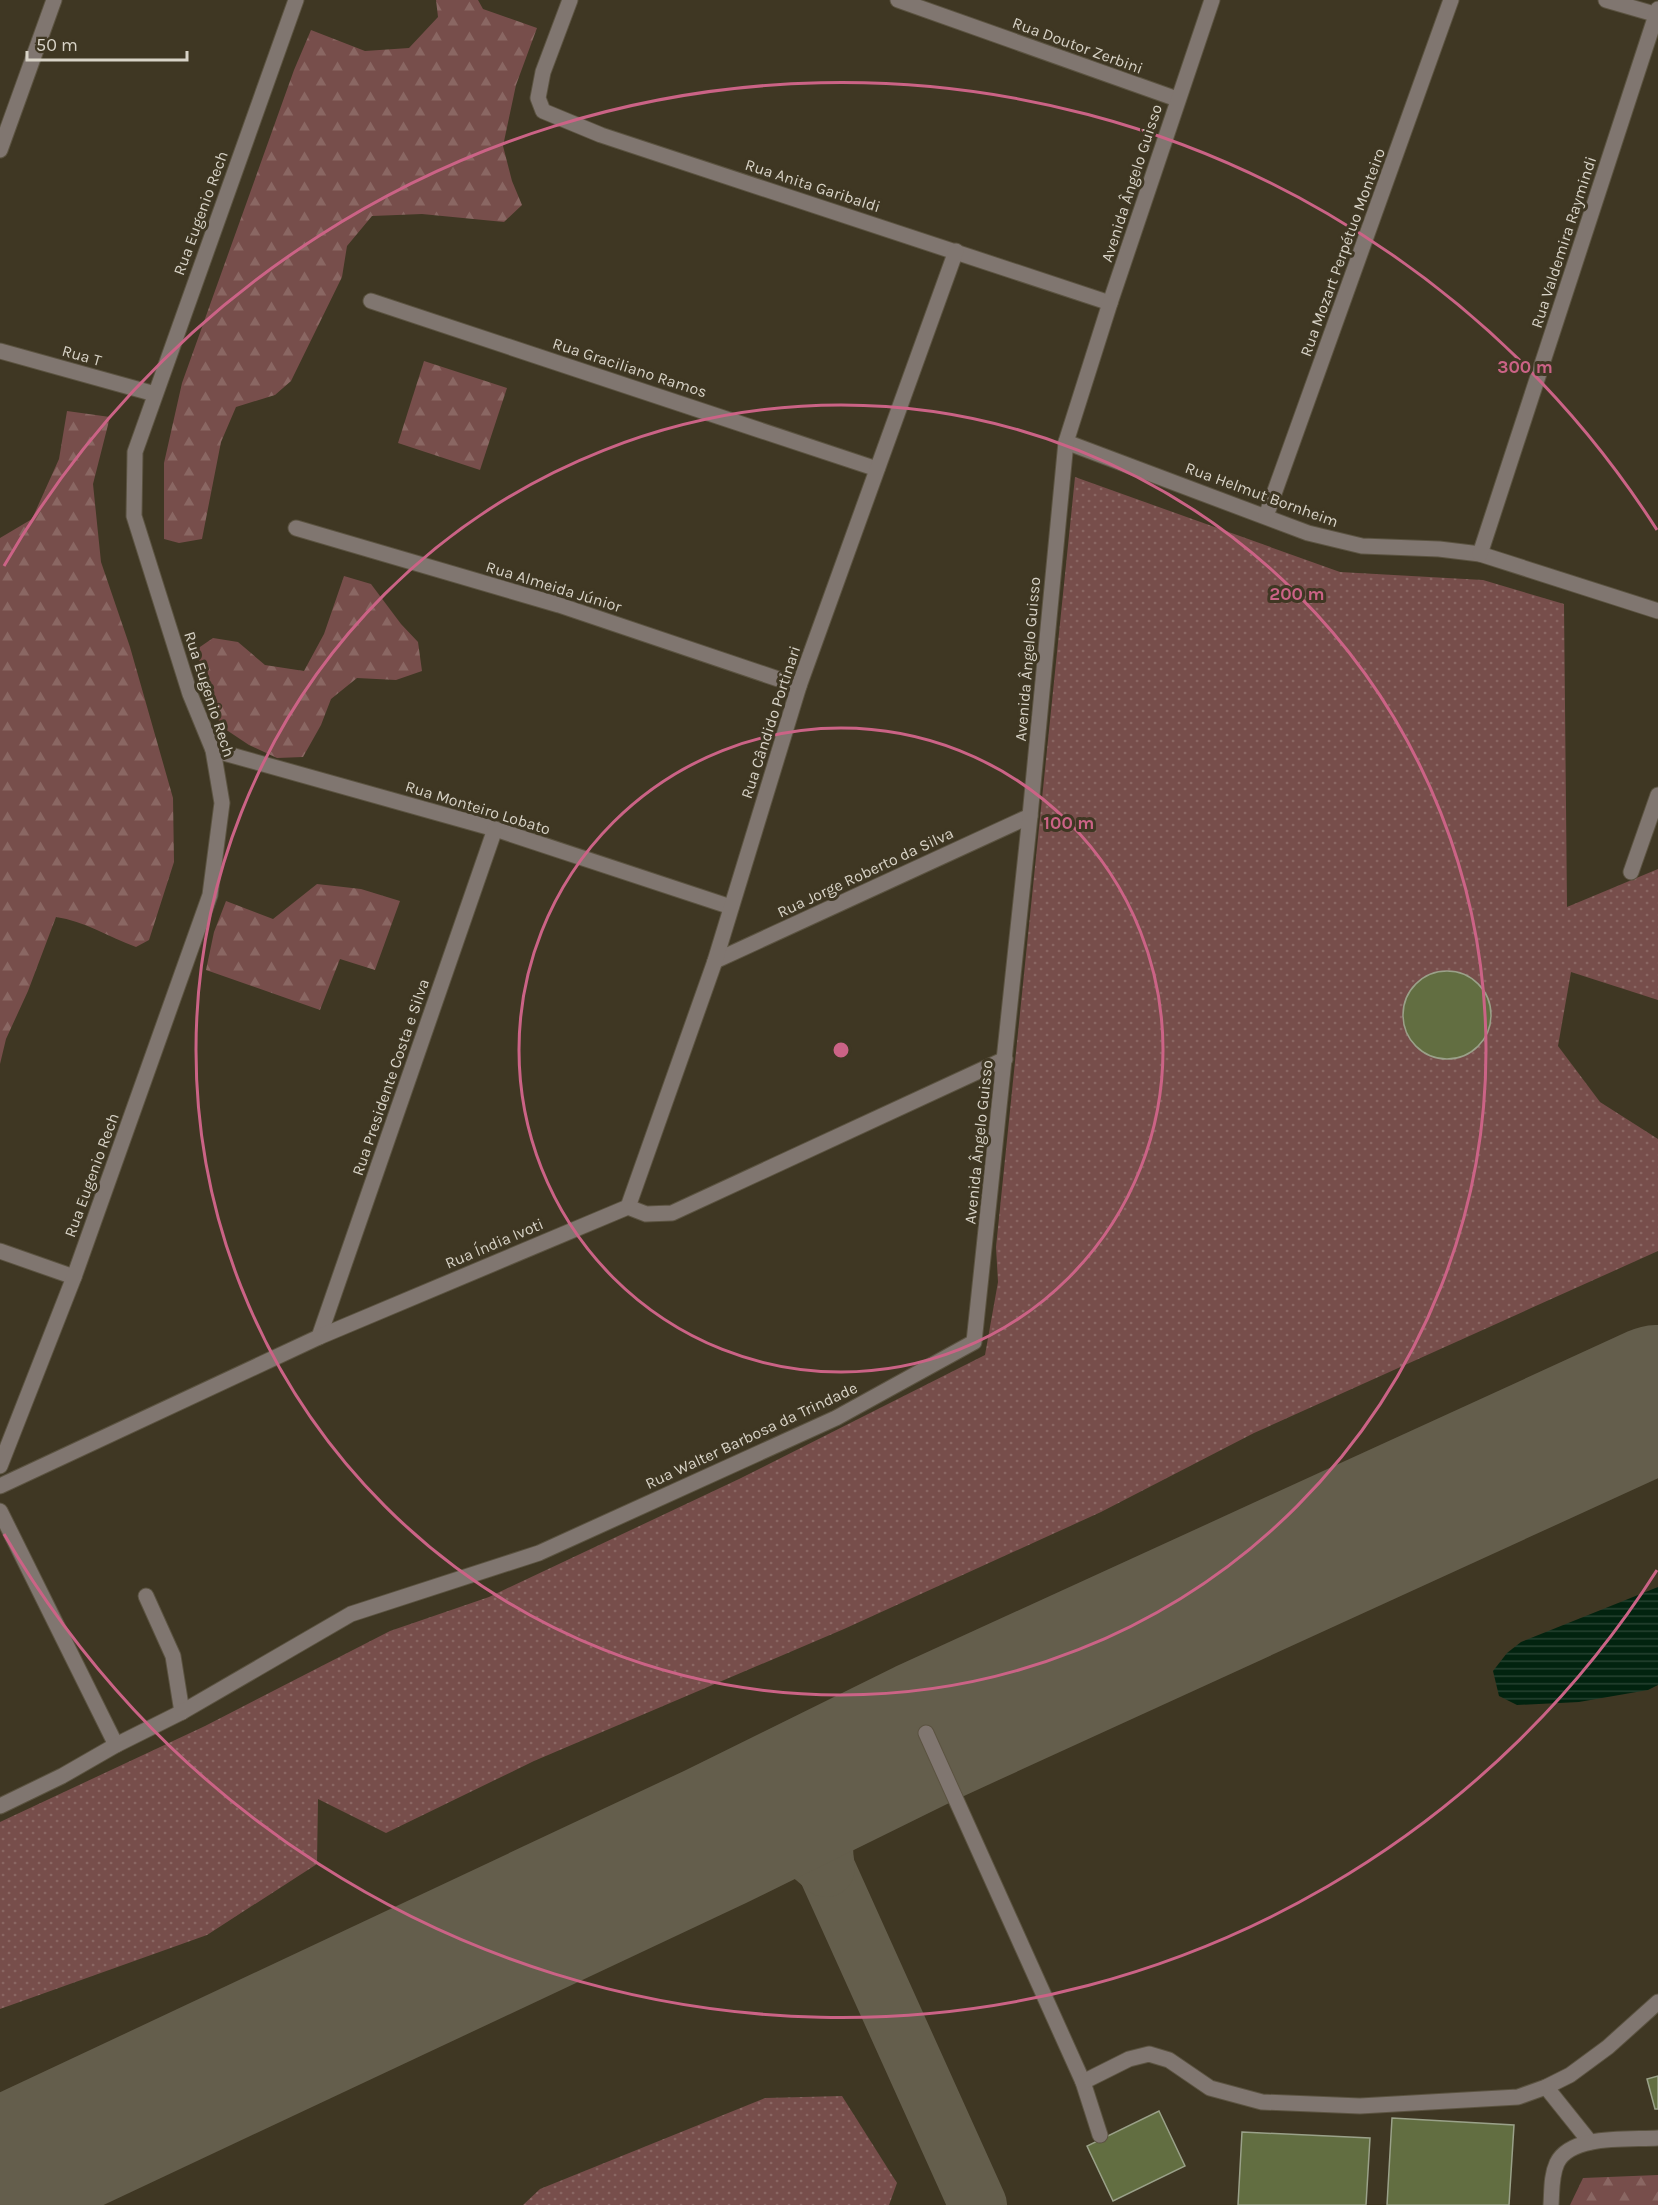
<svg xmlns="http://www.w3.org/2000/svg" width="1658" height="2205" viewBox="0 0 1658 2205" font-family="Karla,sans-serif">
	<defs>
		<pattern id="grass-dots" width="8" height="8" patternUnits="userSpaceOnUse" patternTransform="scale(1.5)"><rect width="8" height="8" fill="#774e4b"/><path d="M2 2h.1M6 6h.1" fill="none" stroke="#8a6763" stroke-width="1.8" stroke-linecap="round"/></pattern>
		<pattern id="forest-firs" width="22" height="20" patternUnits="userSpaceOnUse" patternTransform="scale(1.5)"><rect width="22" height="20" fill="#774e4b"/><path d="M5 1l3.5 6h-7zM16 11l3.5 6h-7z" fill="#8a6763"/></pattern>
		<pattern id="water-rules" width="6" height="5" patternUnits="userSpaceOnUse" patternTransform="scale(1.5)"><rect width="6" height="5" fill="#02230f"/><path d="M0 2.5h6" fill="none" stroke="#264230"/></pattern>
	</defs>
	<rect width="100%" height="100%" fill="#3f3723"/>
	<g fill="url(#grass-dots)">
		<path d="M 1075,477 L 1340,572 L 1483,580 L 1564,604 L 1567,907 L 1658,869 L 1658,1000 L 1571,972 L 1558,1046 L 1600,1102 L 1658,1139 L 1658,1251 L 1254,1433 L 1101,1512 L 844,1629 L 534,1761 L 386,1833 L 318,1799 L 317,1864 L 207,1935 L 0,2009 L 0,1822 L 205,1726 L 390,1631 L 489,1597 L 739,1479 L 985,1355 L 998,1282 L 996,1247 Z"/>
		<path d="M 842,2096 L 897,2183 L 889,2205 L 523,2205 L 540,2189 L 765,2098 Z"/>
	</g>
	<g fill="url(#forest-firs)">
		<path d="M 436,0 L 478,0 L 483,9 L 537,28 L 516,85 L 503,146 L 512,181 L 522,205 L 504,222 L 422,214 L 372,216 L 347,246 L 342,277 L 291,381 L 275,395 L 236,407 L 221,442 L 202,539 L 179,543 L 164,539 L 164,463 L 182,383 L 294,70 L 311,30 L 365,51 L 409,48 L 438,17 Z"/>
		<path d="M 424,361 L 507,388 L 480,470 L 398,443 Z"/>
		<path d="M 67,411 L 110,417 L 93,484 L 101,562 L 130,647 L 173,798 L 174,862 L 149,940 L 136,947 C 109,937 84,921 56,917 L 28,991 L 6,1039 L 0,1064 L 0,538 L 32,519 L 59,459 Z"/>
		<path d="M 344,576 L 371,584 L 401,624 L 418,642 L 422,671 L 396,680 L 357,678 L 331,699 L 321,725 L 303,757 L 277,758 L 249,745 L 225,729 L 209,707 L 197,649 L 213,638 L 238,642 L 265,665 L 304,671 L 324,634 Z"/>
		<path d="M 317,884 L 361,889 L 400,901 L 375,970 L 340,959 L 320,1010 L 206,970 L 214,932 L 226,901 L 273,919 Z"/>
		<path d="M 1658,2175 L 1658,2205 L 1570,2205 L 1583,2178 Z"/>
	</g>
	<path fill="url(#water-rules)" d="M 1658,1587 L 1658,1685 L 1648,1690 L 1579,1702 L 1517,1705 L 1499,1696 L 1493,1671 L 1507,1653 L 1521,1642 Z"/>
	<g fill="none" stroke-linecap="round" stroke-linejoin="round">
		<g stroke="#645e4c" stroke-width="58">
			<path d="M 865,1763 C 833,1796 818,1821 826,1868 L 978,2205"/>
			<path d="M 715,1837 C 763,1829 790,1833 826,1868"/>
		</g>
		<path stroke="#645e4c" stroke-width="146" d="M 0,2173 L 715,1837 L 926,1733 L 1658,1398"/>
	</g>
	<g fill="#626e41" stroke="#9aa189" stroke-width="1.5">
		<circle cx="1447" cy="1015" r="44"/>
		<path d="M 1658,2076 L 1658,2109 L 1655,2109 L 1647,2079 Z"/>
		<path d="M 1159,2111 L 1185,2166 L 1113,2201 L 1087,2146 Z"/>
		<path d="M 1392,2118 L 1514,2125 L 1509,2205 L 1387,2205 Z"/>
		<path d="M 1242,2132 L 1370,2138 L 1366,2205 L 1238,2205 Z"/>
	</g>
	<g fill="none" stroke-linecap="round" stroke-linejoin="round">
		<defs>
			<g id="minor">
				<path d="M 570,0 L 543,72 L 538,98 L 543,111 L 601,135 L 1110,303"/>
				<path d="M 898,0 L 1177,99"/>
				<path d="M 1606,0 L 1658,15"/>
				<path d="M 0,150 L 54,0"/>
				<path d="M 371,301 L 877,469"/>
				<path d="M 0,351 L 155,394"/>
				<path d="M 1066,442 L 1308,533 L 1362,546 L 1439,549 L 1480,554 L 1658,611"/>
				<path d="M 1266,516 L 1451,0"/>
				<path d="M 296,528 L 559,605 L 799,686"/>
				<path d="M 1480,554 L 1658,9"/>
				<path d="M 213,750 L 495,829 L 731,907"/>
				<path d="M 1631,872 L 1658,795"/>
				<path d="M 715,961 L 1030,816"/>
				<path d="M 628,1207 L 715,961 L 799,686 L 956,251"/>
				<path d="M 0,1251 L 74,1277"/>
				<path d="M 319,1337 L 495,829"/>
				<path d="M 0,1466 L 74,1277 L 210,895 L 222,803 L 213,750 L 190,694 L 134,516 L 135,452 L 296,0"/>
				<path d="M 0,1486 L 319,1337 L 628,1207 L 646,1214 L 672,1213 L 1005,1059"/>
				<path d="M 0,1511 L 116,1745"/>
				<path d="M 146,1596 L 173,1656 L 182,1712"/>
				<path d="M 926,1733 L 1083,2082 L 1100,2135"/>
				<path d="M 0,1806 L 62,1776 L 116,1745 L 182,1712 L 351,1614 L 539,1553 L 836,1418 L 974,1342 L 1030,816 L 1066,442 L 1110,303 L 1212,0"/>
				<path d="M 1083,2082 L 1129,2059 L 1149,2054 L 1169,2060 L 1210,2088 L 1262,2102 L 1360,2106 L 1518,2097 L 1546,2087 L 1570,2075 L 1608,2047 L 1658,2002"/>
				<path d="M 1546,2087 L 1590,2142"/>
				<path d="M 1551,2205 C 1552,2191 1551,2176 1557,2163 C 1571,2134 1630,2140 1658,2138"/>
			</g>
		</defs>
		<use href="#minor" stroke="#5b5341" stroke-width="17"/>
		<use href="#minor" stroke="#807670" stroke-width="15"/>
	</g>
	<g fill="none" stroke="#cb6386" stroke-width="3">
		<circle cx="841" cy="1050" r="322"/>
		<circle cx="841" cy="1050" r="645"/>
		<path d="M1657 1570A967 967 0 0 1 4 1534M4 566A967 967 0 0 1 1657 530"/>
	</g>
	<g text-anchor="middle" stroke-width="6" stroke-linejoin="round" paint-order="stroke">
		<g font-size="16" fill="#d8d3c7" stroke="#3f3723">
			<text transform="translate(1078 45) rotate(20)" y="6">Rua Doutor Zerbini</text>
			<text transform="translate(1131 183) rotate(-72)" y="6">Avenida Ângelo Guisso</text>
			<text transform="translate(813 185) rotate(18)" y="6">Rua Anita Garibaldi</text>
			<text transform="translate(200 213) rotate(-70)" y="6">Rua Eugenio Rech</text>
			<text transform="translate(1563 242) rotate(-72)" y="6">Rua Valdemira Raymindi</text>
			<text transform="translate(1342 252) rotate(-70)" y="6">Rua Mozart Perpétuo Monteiro</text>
			<text transform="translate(82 355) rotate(16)" y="6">Rua T</text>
			<text transform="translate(630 367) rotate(18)" y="6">Rua Graciliano Ramos</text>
			<text transform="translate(1262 494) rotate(20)" y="6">Rua Helmut Bornheim</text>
			<text transform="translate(554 586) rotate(17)" y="6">Rua Almeida Júnior</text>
			<text transform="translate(1027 659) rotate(-85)" y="6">Avenida Ângelo Guisso</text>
			<text transform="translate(210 694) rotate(72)" y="6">Rua Eugenio Rech</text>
			<text transform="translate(770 722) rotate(-72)" y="6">Rua Cândido Portinari</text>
			<text transform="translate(478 807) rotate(17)" y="6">Rua Monteiro Lobato</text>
			<text transform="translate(865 872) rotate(-25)" y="6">Rua Jorge Roberto da Silva</text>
			<text transform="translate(390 1077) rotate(-71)" y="6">Rua Presidente Costa e Silva</text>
			<text transform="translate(978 1142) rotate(-84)" y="6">Avenida Ângelo Guisso</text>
			<text transform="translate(91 1175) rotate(-70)" y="6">Rua Eugenio Rech</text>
			<text transform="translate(494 1243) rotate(-23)" y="6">Rua Índia Ivoti</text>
			<text transform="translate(751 1435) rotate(-25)" y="6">Rua Walter Barbosa da Trindade</text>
		</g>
	</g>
	<circle cx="841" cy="1050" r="9" fill="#cb6386" stroke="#3f3723" stroke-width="3"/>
	<g font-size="18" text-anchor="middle" font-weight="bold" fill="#cb6386" stroke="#3f3723" stroke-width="6" stroke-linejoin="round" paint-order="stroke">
		<text x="1525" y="373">300 m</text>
		<text x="1297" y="600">200 m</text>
		<text x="1069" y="829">100 m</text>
	</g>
	<path d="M27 51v9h160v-9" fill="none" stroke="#d8d3c7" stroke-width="3"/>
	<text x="36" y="51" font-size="18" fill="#d8d3c7" stroke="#3f3723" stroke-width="4.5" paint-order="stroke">50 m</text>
</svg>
